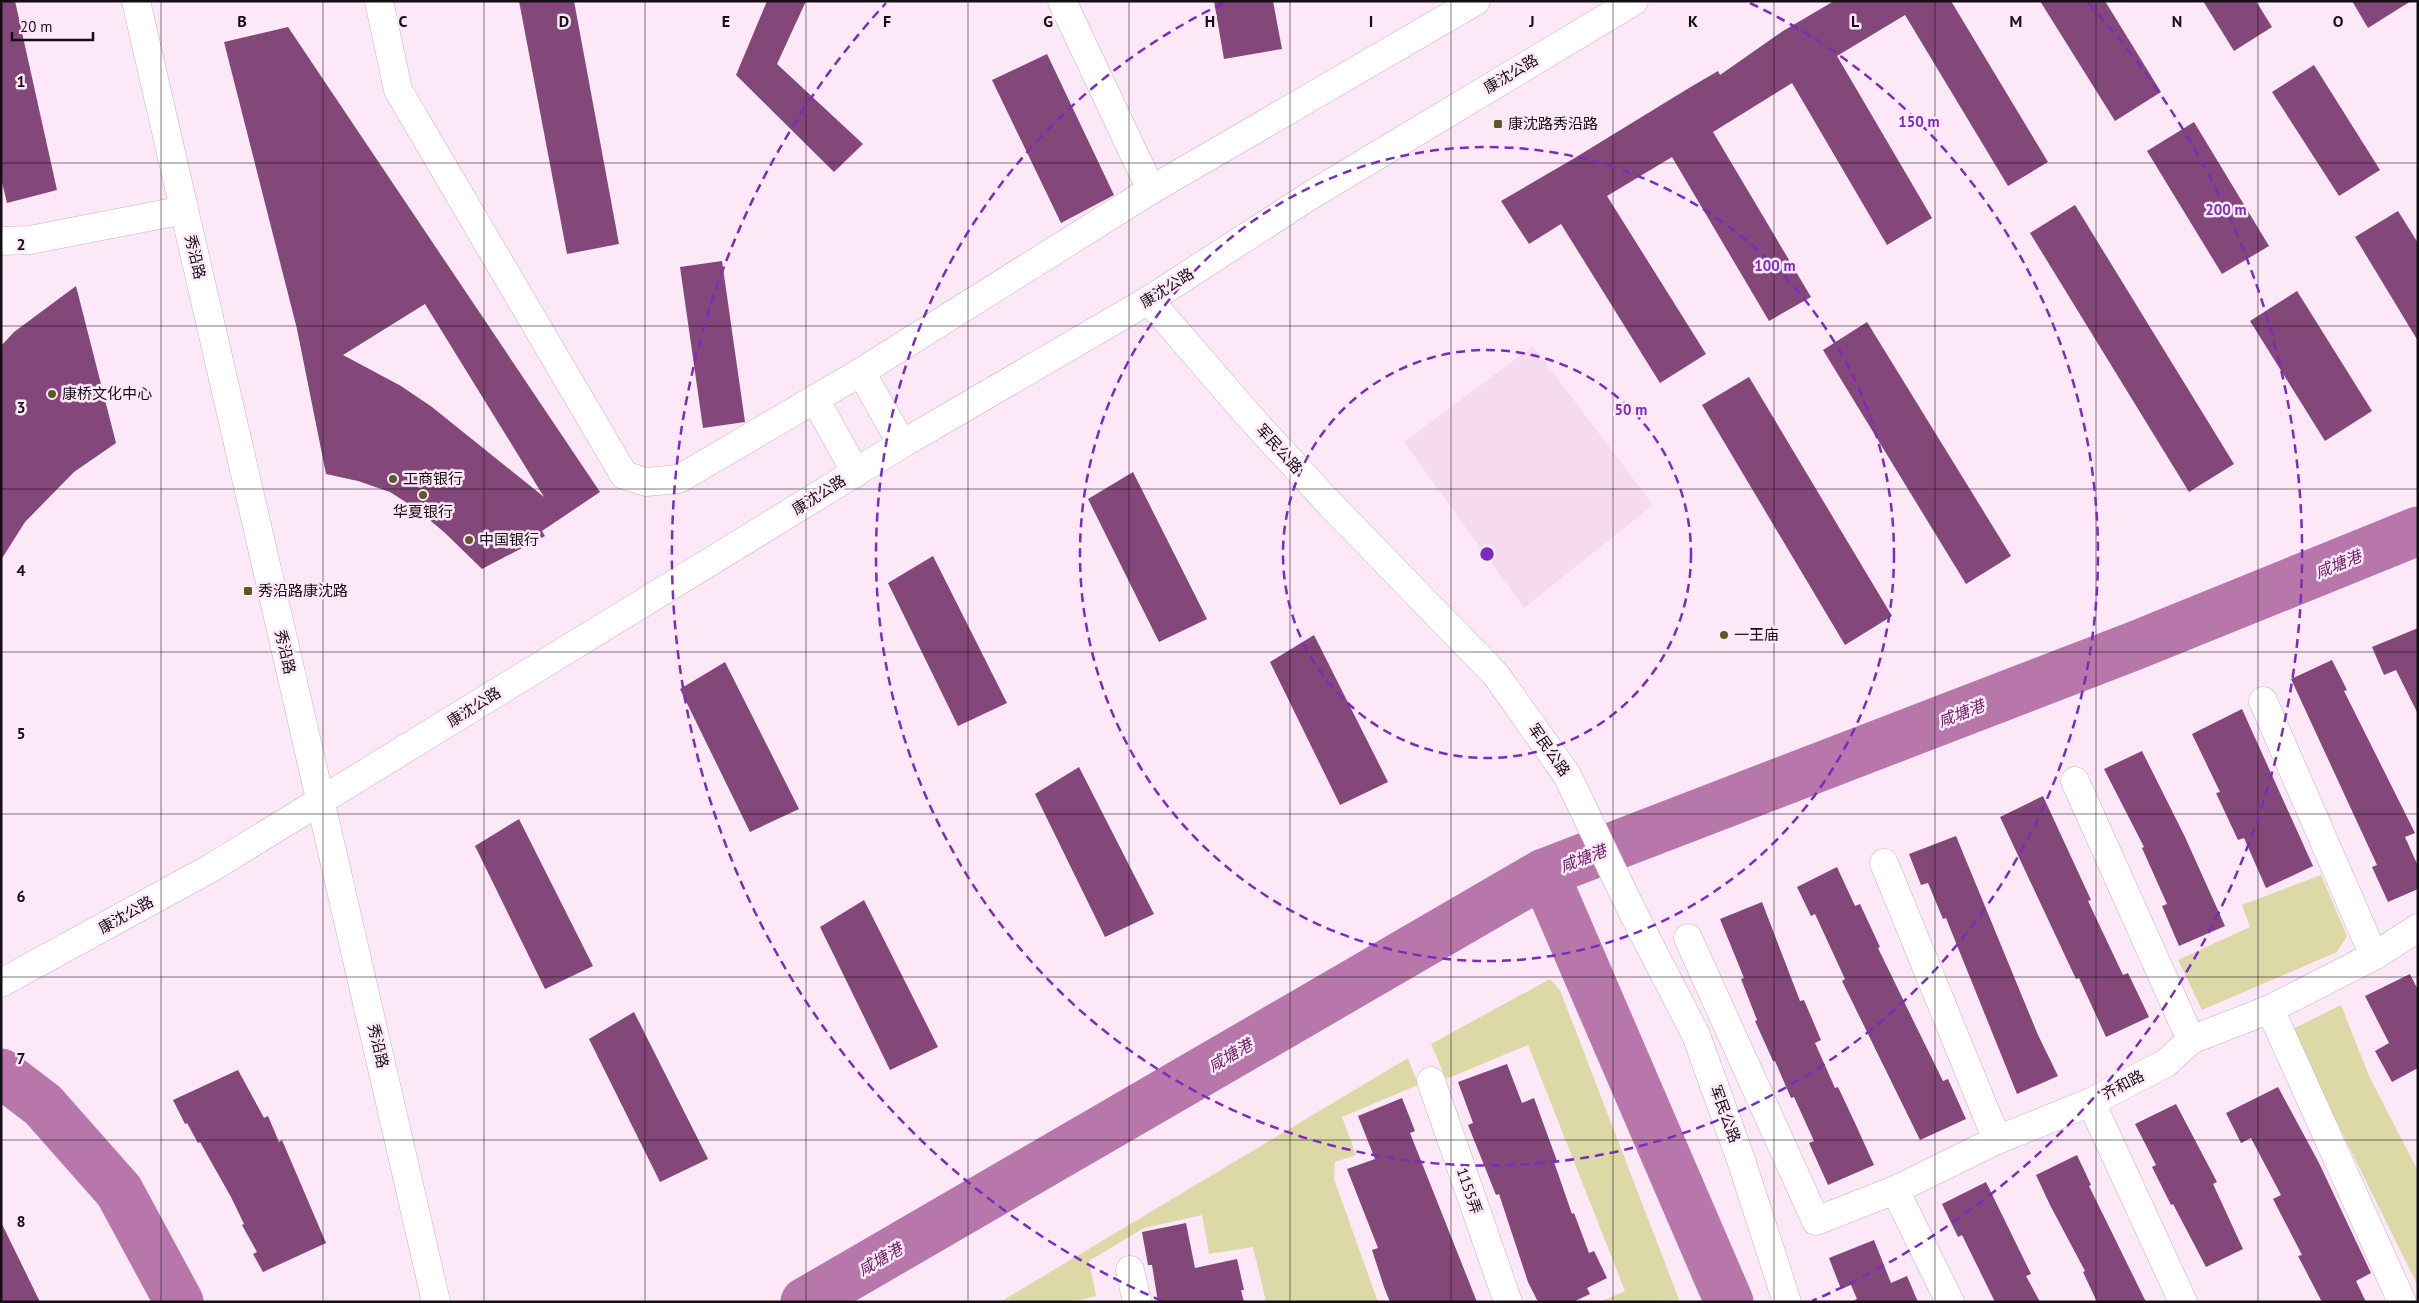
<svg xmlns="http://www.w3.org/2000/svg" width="2419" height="1303" viewBox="0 0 2419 1303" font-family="'PT Sans','Noto Sans SC',sans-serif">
	<rect width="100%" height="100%" fill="#fde8f8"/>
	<path fill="#f6dbf0" d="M 1533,346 L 1653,505 L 1524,608 L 1404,442 Z"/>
	<g fill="#ddd9a7">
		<path d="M 2321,875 L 2347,936 L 2337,952 L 2202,1010 L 2178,960 L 2250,927 L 2242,905 Z"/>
		<path d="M 1550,979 L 1560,990 L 1680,1302 L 1599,1302 L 1625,1291 L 1528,1045 L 1446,1079 L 1431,1044 Z"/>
		<path d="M 2341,1005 L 2369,1076 L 2418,1171 L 2418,1286 L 2291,1030 Z"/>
		<path d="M 1408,1058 L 1418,1085 L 1342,1117 L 1356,1155 L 1335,1162 L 1334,1179 L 1378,1302 L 1266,1302 L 1253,1247 L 1209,1254 L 1202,1215 L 1144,1228 L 1089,1261 L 1096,1296 L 1072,1302 L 1000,1302 Z"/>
	</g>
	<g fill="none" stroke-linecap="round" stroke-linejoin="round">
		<g stroke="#b777ab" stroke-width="49">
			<path d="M 1544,873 L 1729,1302"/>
			<path d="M 1,1073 L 43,1105 L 119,1191 L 179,1302"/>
			<path d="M 805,1302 L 1544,873 L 2134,646 L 2418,531"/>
		</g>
	</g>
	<g fill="#834779" fill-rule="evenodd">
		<path d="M 1,1 L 15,1 L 57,190 L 7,203 L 1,178 Z"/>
		<path d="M 519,1 L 574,1 L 619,244 L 567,254 Z"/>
		<path d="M 767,1 L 806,1 L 777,64 L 863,144 L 834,172 L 736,75 Z"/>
		<path d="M 1214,1 L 1273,1 L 1282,49 L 1224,59 Z"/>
		<path d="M 1834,1 L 1951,1 L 2048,162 L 2008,186 L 1905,15 L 1837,56 L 1932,218 L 1887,245 L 1792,83 L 1713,132 L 1811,297 L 1769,321 L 1672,157 L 1607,196 L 1706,354 L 1660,383 L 1561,224 L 1529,244 L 1501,201 L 1573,159 L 1689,88 L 1718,71 L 1720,75 L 1783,31 Z"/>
		<path d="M 2040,1 L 2105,1 L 2161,92 L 2115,121 Z"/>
		<path d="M 2203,1 L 2256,1 L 2272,27 L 2234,51 Z"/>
		<path d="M 2352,1 L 2411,1 L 2368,28 Z"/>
		<path d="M 288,27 L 600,492 L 542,531 L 545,536 L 482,569 L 444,532 L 415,508 L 390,492 L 358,481 L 326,474 L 297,329 L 224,42 ZM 425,304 L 544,497 L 432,407 L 401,386 L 343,355 Z"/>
		<path d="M 1047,54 L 1114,195 L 1061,223 L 992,80 Z"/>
		<path d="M 2314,65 L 2380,170 L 2339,196 L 2272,92 Z"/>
		<path d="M 2194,122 L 2269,246 L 2222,274 L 2147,151 Z"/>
		<path d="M 2075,205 L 2234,464 L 2189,492 L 2030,233 Z"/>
		<path d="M 2398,211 L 2418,243 L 2418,341 L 2355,237 Z"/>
		<path d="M 722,261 L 745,422 L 703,428 L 680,267 Z"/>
		<path d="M 76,286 L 116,443 L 74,472 L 25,522 L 1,560 L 1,346 L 14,332 Z"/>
		<path d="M 2297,291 L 2372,411 L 2325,441 L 2250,321 Z"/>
		<path d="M 1867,322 L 2011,556 L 1966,584 L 1823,350 Z"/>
		<path d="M 1749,377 L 1892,616 L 1845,645 L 1702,405 Z"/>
		<path d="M 1133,472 L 1207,619 L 1159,642 L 1088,499 Z"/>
		<path d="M 933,556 L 1007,703 L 958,726 L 888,583 Z"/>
		<path d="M 2418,628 L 2418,714 L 2396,670 L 2384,675 L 2372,647 Z"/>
		<path d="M 1314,635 L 1388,782 L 1340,805 L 1270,662 Z"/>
		<path d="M 2332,660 L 2347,690 L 2344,691 L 2415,833 L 2405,837 L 2418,866 L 2418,889 L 2388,902 L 2372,867 L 2377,865 L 2291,679 Z"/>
		<path d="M 725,662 L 799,809 L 750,832 L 680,689 Z"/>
		<path d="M 2242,709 L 2313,866 L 2266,888 L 2244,838 L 2238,840 L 2216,793 L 2220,792 L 2192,734 Z"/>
		<path d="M 2142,751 L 2185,837 L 2225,926 L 2179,946 L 2162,906 L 2167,904 L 2142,848 L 2144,847 L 2104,769 Z"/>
		<path d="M 1079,767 L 1154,914 L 1105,937 L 1035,794 Z"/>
		<path d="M 2043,796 L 2091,900 L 2088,901 L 2123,975 L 2128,973 L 2149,1017 L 2106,1037 L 2079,978 L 2076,979 L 2000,817 Z"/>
		<path d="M 519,819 L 593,966 L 545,989 L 475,846 Z"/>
		<path d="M 1956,836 L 2038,1035 L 2058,1076 L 2017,1094 L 1946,918 L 1943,919 L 1928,883 L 1921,885 L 1909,854 Z"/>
		<path d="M 1837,867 L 1855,906 L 1860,904 L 1880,947 L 1878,948 L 1913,1020 L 1943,1081 L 1948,1079 L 1966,1119 L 1920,1140 L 1842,981 L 1845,979 L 1815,914 L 1811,916 L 1797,887 Z"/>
		<path d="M 864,900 L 938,1047 L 890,1070 L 820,927 Z"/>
		<path d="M 1762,902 L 1800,1001 L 1804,1000 L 1821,1040 L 1815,1043 L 1835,1088 L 1838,1087 L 1855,1123 L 1874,1165 L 1828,1185 L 1809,1143 L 1814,1141 L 1794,1097 L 1791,1098 L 1775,1061 L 1773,1061 L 1755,1021 L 1757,1020 L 1741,979 L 1744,978 L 1720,919 Z"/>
		<path d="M 2410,974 L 2418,990 L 2418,1068 L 2392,1082 L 2375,1051 L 2389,1043 L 2365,996 Z"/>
		<path d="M 634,1012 L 708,1159 L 660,1182 L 589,1039 Z"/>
		<path d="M 1507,1064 L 1522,1103 L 1534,1098 L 1557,1161 L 1554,1162 L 1572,1214 L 1574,1213 L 1589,1253 L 1594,1251 L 1607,1278 L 1587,1288 L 1590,1294 L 1573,1302 L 1538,1302 L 1528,1282 L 1499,1194 L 1496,1195 L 1468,1125 L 1473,1123 L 1458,1082 Z"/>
		<path d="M 238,1070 L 264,1118 L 268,1116 L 279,1142 L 282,1140 L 326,1243 L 263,1272 L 253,1254 L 257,1252 L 242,1225 L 244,1224 L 231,1197 L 200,1142 L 198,1143 L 187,1123 L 185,1124 L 173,1100 Z"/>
		<path d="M 2278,1087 L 2319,1163 L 2371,1273 L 2356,1281 L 2366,1302 L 2322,1302 L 2298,1256 L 2302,1255 L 2273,1199 L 2281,1195 L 2251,1138 L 2241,1143 L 2226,1113 Z"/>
		<path d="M 1402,1098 L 1415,1131 L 1410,1133 L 1477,1302 L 1390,1302 L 1384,1287 L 1372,1250 L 1378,1248 L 1347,1169 L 1375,1159 L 1358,1116 Z"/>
		<path d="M 2176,1104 L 2217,1182 L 2213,1184 L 2243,1249 L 2206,1267 L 2173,1204 L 2171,1205 L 2152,1167 L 2156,1165 L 2135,1124 Z"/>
		<path d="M 2077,1155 L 2091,1185 L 2089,1186 L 2146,1302 L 2097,1302 L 2083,1272 L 2085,1271 L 2050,1205 L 2036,1175 Z"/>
		<path d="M 1986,1182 L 2031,1274 L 2026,1276 L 2040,1302 L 1995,1302 L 1962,1235 L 1958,1237 L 1942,1204 Z"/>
		<path d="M 1,1222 L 40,1302 L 1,1302 Z"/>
		<path d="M 1186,1223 L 1195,1268 L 1237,1259 L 1244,1290 L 1241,1290 L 1244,1302 L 1158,1302 L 1152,1265 L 1148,1265 L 1142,1232 Z"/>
		<path d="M 1874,1240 L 1891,1283 L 1907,1276 L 1918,1302 L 1851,1302 L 1857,1299 L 1851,1285 L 1841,1289 L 1829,1258 Z"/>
	</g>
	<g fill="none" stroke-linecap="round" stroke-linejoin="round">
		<defs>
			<g id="minor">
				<path d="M 379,1 L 398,90 L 624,475 L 646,482 L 679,479 L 861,372 L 1151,190 L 1476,1"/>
				<path d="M 1062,1 L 1151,190"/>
				<path d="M 1,241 L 30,240 L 184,210"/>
				<path d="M 1149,300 L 1249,416 L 1329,503 L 1496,675 L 1567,775 L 1632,911 L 1696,1035 L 1741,1160 L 1787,1302"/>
				<path d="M 861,372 L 902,444"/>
				<path d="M 815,399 L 856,473"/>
				<path d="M 2263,701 L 2374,956"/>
				<path d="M 2075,781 L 2191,1040"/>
				<path d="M 1884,863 L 1997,1140"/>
				<path d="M 1688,938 L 1816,1221 L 1895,1190 L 1997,1140 L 2091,1102 L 2166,1063 L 2191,1040 L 2270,1009 L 2374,956 L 2418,928"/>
				<path d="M 2270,1009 L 2402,1302"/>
				<path d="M 1431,1081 L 1508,1302"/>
				<path d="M 2091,1102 L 2183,1302"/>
				<path d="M 1895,1190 L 1950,1302"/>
				<path d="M 1130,1270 L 1137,1302"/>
			</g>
			<path id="tertiary" d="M 1,983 L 211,868 L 902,444 L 1149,300 L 1308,197 L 1634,1"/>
			<path id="secondary" d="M 136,1 L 436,1302"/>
		</defs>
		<use href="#minor" stroke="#c6b2c2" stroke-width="29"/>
		<use href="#tertiary" stroke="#c6b2c2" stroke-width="29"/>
		<use href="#secondary" stroke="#c6b2c2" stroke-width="29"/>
		<use href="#minor" stroke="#fff" stroke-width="28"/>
		<use href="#tertiary" stroke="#fff" stroke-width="28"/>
		<use href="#secondary" stroke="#fff" stroke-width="28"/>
	</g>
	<path fill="none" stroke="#150e14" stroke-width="1" stroke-opacity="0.55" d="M 161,1 L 161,1302M 323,1 L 323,1302M 484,1 L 484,1302M 645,1 L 645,1302M 806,1 L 806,1302M 968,1 L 968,1302M 1129,1 L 1129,1302M 1290,1 L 1290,1302M 1451,1 L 1451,1302M 1613,1 L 1613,1302M 1774,1 L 1774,1302M 1935,1 L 1935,1302M 2096,1 L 2096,1302M 2258,1 L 2258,1302M 1,163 L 2418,163M 1,326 L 2418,326M 1,489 L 2418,489M 1,652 L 2418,652M 1,814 L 2418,814M 1,977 L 2418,977M 1,1140 L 2418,1140"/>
	<g fill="none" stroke="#7b2cbf" stroke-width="2.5" stroke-dasharray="9 6">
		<circle cx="1487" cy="554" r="204"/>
		<circle cx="1487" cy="554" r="407"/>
		<path d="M1750 3A611 611 0 1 1 1224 3"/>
		<path d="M1162 1301A815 815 0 0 1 886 3M2088 3A815 815 0 0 1 1812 1301"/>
	</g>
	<g fill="#5d5824" stroke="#fde8f8" stroke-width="2">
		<rect x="1493" y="119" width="10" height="10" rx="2.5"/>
		<circle cx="52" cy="394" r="5"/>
		<circle cx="393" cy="479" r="5"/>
		<circle cx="423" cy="495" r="5"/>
		<circle cx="469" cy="540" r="5"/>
		<rect x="243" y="586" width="10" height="10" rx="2.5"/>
		<circle cx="1724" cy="635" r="5"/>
	</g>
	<g text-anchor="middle" stroke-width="5" stroke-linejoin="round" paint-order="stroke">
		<g font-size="15" fill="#150e14" stroke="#fde8f8">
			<text transform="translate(1511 74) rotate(-31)" y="5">康沈公路</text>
			<text transform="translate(195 257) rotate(77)" y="5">秀沿路</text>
			<text transform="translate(1167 288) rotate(-32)" y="5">康沈公路</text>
			<text transform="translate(1279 449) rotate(48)" y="5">军民公路</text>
			<text transform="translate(819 495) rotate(-32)" y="5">康沈公路</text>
			<text transform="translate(285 652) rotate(77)" y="5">秀沿路</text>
			<text transform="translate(474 707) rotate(-32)" y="5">康沈公路</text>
			<text transform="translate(1549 750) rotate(55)" y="5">军民公路</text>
			<text transform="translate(126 915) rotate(-29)" y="5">康沈公路</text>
			<text transform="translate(378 1046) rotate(77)" y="5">秀沿路</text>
			<text transform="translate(2123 1085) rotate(-28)" y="5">齐和路</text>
			<text transform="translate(1725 1114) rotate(70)" y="5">军民公路</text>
			<text transform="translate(1469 1191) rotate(71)" y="5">1155弄</text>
		</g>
		<g font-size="15" fill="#150e14" stroke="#fde8f8" text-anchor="start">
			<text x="1508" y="129">康沈路秀沿路</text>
			<text x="62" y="399">康桥文化中心</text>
			<text x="403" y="484">工商银行</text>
			<text x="423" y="517" text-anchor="middle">华夏银行</text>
			<text x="479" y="545">中国银行</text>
			<text x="258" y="596">秀沿路康沈路</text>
			<text x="1734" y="640">一王庙</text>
		</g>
		<g font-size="16" font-style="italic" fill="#6e2163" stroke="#fde8f8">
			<text transform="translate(2338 564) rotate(-22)" y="6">咸塘港</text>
			<text transform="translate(1961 713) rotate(-21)" y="6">咸塘港</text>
			<text transform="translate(1583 858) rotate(-21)" y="6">咸塘港</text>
			<text transform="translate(1230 1055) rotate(-30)" y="6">咸塘港</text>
			<text transform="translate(880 1259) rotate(-30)" y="6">咸塘港</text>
		</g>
	</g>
	<g font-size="16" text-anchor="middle" font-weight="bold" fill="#150e14" stroke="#fde8f8" stroke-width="5" stroke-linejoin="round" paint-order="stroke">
		<text x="242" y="27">B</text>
		<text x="403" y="27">C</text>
		<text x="564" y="27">D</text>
		<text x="726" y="27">E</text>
		<text x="887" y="27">F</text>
		<text x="1048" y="27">G</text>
		<text x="1210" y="27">H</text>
		<text x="1371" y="27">I</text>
		<text x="1532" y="27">J</text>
		<text x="1693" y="27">K</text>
		<text x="1855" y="27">L</text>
		<text x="2016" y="27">M</text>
		<text x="2177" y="27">N</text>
		<text x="2338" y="27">O</text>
		<text x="21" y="87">1</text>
		<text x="21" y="250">2</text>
		<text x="21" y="413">3</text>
		<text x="21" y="576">4</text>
		<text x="21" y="739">5</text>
		<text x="21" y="902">6</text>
		<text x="21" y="1064">7</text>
		<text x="21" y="1227">8</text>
	</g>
	<circle cx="1487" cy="554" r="8" fill="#7b2cbf" stroke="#fde8f8" stroke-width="2.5"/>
	<g font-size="15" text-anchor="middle" font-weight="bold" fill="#7b2cbf" stroke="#fde8f8" stroke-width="5" stroke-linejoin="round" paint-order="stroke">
		<text x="1919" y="127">150 m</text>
		<text x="2226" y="215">200 m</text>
		<text x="1775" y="271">100 m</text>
		<text x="1631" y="415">50 m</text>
	</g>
	<rect width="2419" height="1303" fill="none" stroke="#150e14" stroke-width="5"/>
	<path d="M12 32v8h81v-8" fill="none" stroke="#150e14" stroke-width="2.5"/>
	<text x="20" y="32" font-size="15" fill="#150e14" stroke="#fde8f8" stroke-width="4" paint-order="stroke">20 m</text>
</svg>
